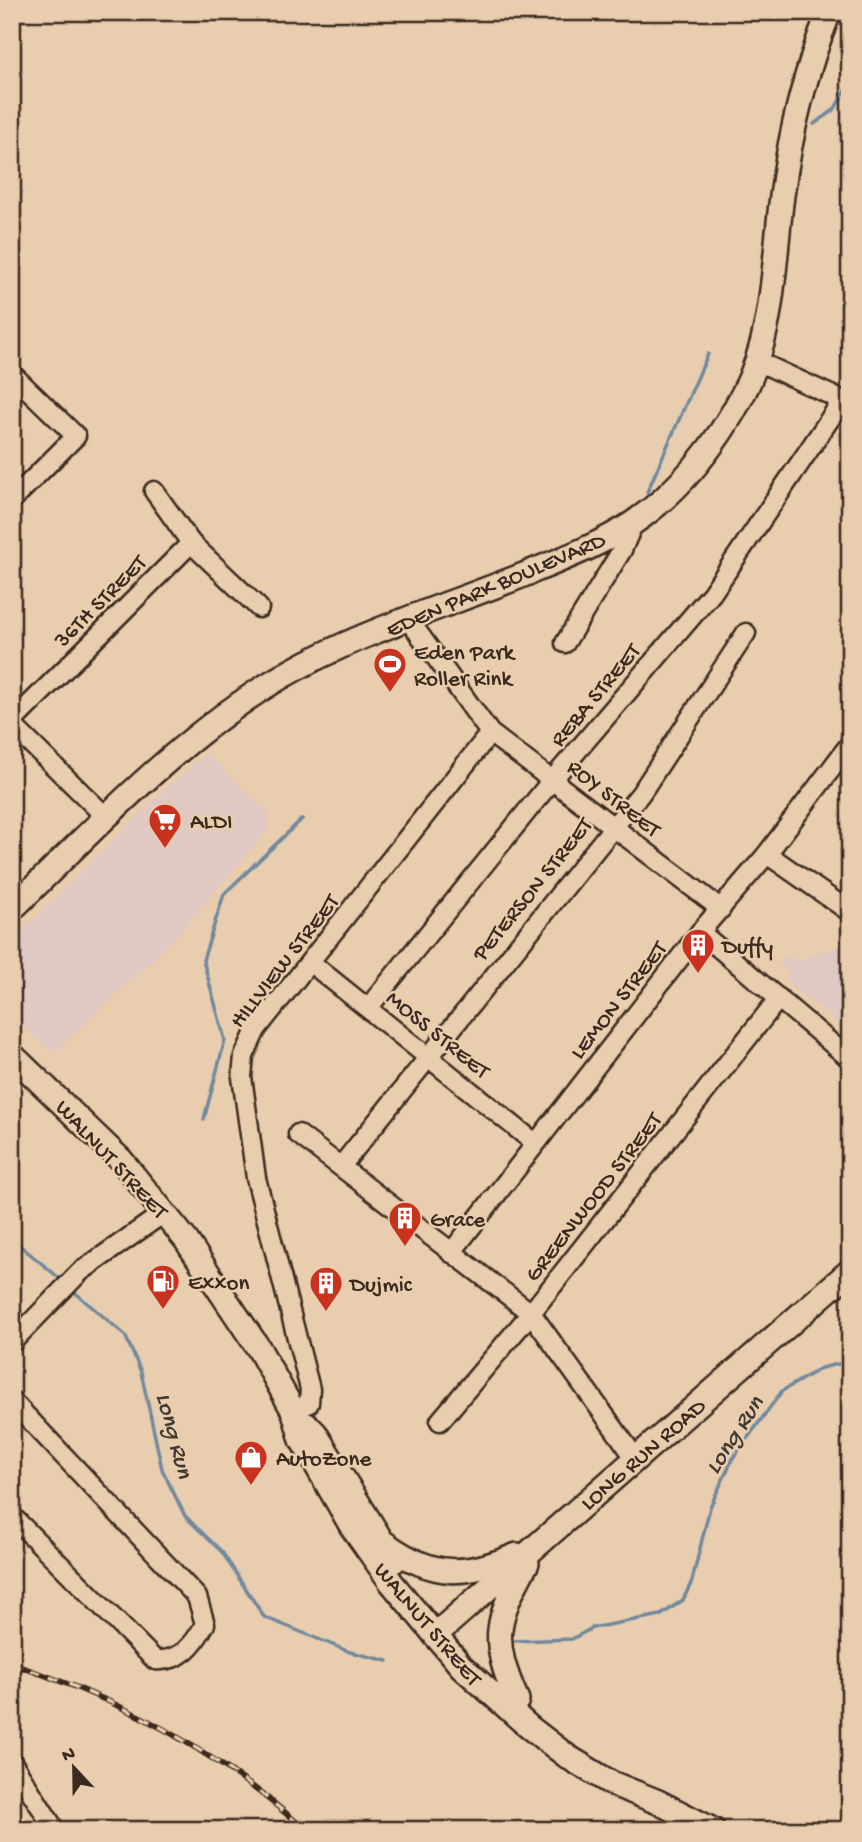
<svg xmlns="http://www.w3.org/2000/svg" width="862" height="1842" viewBox="0 0 862 1842" font-family="'Gochi Hand',sans-serif">
	<rect width="100%" height="100%" fill="#e8cdaf"/>
	<filter id="ink" filterUnits="userSpaceOnUse"><feTurbulence type="fractalNoise" baseFrequency=".0143" numOctaves="2"/><feDisplacementMap in="SourceGraphic" scale="14" xChannelSelector="R" yChannelSelector="G"/><feConvolveMatrix kernelMatrix="1 2 1 2 8 2 1 2 1" color-interpolation-filters="sRGB"/></filter>
	<g filter="url(#ink)">
		<g fill="#e0c9c3">
			<path d="M 206,753 L 268,813 L 269,828 L 172,941 L 58,1048 L 50,1050 L 12,1016 L 12,941 L 161,793 Z"/>
			<path d="M 837,947 L 850,947 L 850,1016 L 841,1024 L 784,981 L 789,974 L 778,963 L 786,955 L 799,963 L 816,952 L 825,953 Z"/>
		</g>
		<g fill="none" stroke-linecap="round" stroke-linejoin="round">
			<g stroke="#70899d" stroke-width="3.5">
				<path d="M 814,124 L 834,110 L 850,83"/>
				<path d="M 647,492 L 708,354"/>
				<path d="M 204,1119 L 225,1040 L 203,960 L 224,894 L 302,819"/>
				<path d="M 12,1239 L 64,1282"/>
				<path d="M 72,1290 L 125,1335 L 141,1372 L 162,1469 L 185,1516 L 222,1552 L 264,1617 L 350,1652 L 388,1661"/>
				<path d="M 515,1641 L 572,1639 L 592,1628 L 661,1615 L 683,1600 L 692,1581 L 710,1507 L 733,1458 L 782,1391 L 821,1368 L 850,1361"/>
			</g>
			<defs>
				<g id="minor">
					<path d="M 757,361 L 850,404"/>
					<path d="M 12,374 L 76,436 L 12,500"/>
					<path d="M 154,491 L 191,543 L 259,608"/>
					<path d="M 409,620 L 490,733 L 721,909"/>
					<path d="M 565,643 L 622,550 L 634,522"/>
					<path d="M 12,722 L 191,543"/>
					<path d="M 12,725 L 106,817"/>
					<path d="M 767,854 L 850,912"/>
					<path d="M 700,932 L 850,1059"/>
					<path d="M 311,963 L 535,1143"/>
					<path d="M 368,1008 L 553,779 L 712,593 L 842,401"/>
					<path d="M 298,1134 L 531,1313 L 636,1459"/>
					<path d="M 342,1165 L 641,793 L 746,633"/>
					<path d="M 451,1253 L 700,932 L 767,854 L 850,744"/>
					<path d="M 12,1342 L 80,1272 L 165,1212"/>
					<path d="M 12,1401 L 197,1597 L 205,1624 C 194,1645 180,1662 155,1660 L 12,1516"/>
					<path d="M 294,1412 L 309,1403 L 310,1389 L 256,1178 L 242,1077 L 244,1056 L 256,1030 L 490,733"/>
					<path d="M 440,1421 L 531,1313 L 779,998"/>
					<path d="M 12,1762 L 55,1830"/>
				</g>
				<g id="major">
					<path d="M 12,909 C 91,832 170,748 263,688 C 341,638 435,610 521,576 C 560,560 598,546 633,523 C 679,492 718,443 743,394 C 775,333 773,263 782,196 C 790,134 806,70 829,12"/>
					<path d="M 12,1055 L 121,1160 L 186,1240 L 259,1349 L 294,1412 L 302,1440 L 352,1527 L 391,1582 L 461,1666 L 529,1727 L 568,1757 L 611,1783 L 658,1802 L 713,1830"/>
					<path d="M 307,1425 L 315,1433 L 394,1561"/>
					<path d="M 386,1544 C 433,1578 465,1577 517,1555"/>
					<path d="M 435,1635 L 850,1271"/>
					<path d="M 517,1700 C 490,1639 495,1621 527,1563"/>
				</g>
			</defs>
			<use href="#minor" stroke="#3b2a1e" stroke-width="23"/>
			<use href="#major" stroke="#3b2a1e" stroke-width="28"/>
			<use href="#minor" stroke="#e8cdaf" stroke-width="18"/>
			<use href="#major" stroke="#e8cdaf" stroke-width="23"/>
			<defs>
				<path id="rail" d="M 12,1664 C 121,1699 220,1753 305,1830"/>
			</defs>
			<use href="#rail" stroke="#3b2a1e" stroke-width="6"/>
			<use href="#rail" stroke="#e8cdaf" stroke-width="3.5" stroke-dasharray="10" stroke-linecap="butt"/>
		</g>
	</g>
	<defs>
		<symbol id="stadium-pin" viewBox="-11 -11 22 30"><path d="M0 17L-7.5 6A9.5 9.5 0 1 1 7.5 6Z" fill="#c8321e" stroke="#e8cdaf"/><path d="M0-5a6.5 5 0 1 0 0 10a6.5 5 0 1 0 0-10ZM-3.5-1.8h7v3.6h-7Z" fill="#fff"/></symbol>
		<symbol id="supermarket-pin" viewBox="-11 -11 22 30"><path d="M0 17L-7.5 6A9.5 9.5 0 1 1 7.5 6Z" fill="#c8321e" stroke="#e8cdaf"/><path d="M-6-5.5h2.5l.6 2H6L4.5 2H-2.5L-4.4-4H-6ZM-1.5 3.2a1.3 1.3 0 1 0 .1 0ZM3 3.2a1.3 1.3 0 1 0 .1 0Z" fill="#fff"/></symbol>
		<symbol id="building-pin" viewBox="-11 -11 22 30"><path d="M0 17L-7.5 6A9.5 9.5 0 1 1 7.5 6Z" fill="#c8321e" stroke="#e8cdaf"/><path d="M-4-6H4V6H1V3H-1V6H-4ZM-2.5-4.3h1.7v1.8h-1.7ZM.8-4.3h1.7v1.8H.8ZM-2.5-1h1.7V.8h-1.7ZM.8-1h1.7V.8H.8Z" fill="#fff"/></symbol>
		<symbol id="fuel-pin" viewBox="-11 -11 22 30"><path d="M0 17L-7.5 6A9.5 9.5 0 1 1 7.5 6Z" fill="#c8321e" stroke="#e8cdaf"/><path d="M-5.5-6h7V0h2V4h1.3V-2.5L3-4.5l.8-.8L6-3V5H2.5V1h-1V6h-7ZM-4.2-4.7v3.2H.2V-4.7Z" fill="#fff"/></symbol>
		<symbol id="shop-pin" viewBox="-11 -11 22 30"><path d="M0 17L-7.5 6A9.5 9.5 0 1 1 7.5 6Z" fill="#c8321e" stroke="#e8cdaf"/><path d="M-5-2.5h2.3a2.7 3.5 0 0 1 5.4 0H5L5.5 6h-11ZM-1.5-2.5h3a1.5 2.3 0 0 0-3 0Z" fill="#fff"/></symbol>
	</defs>
	<g fill-rule="evenodd">
		<use href="#stadium-pin" x="371" y="645" width="38" height="52"/>
		<use href="#supermarket-pin" x="146" y="801" width="38" height="52"/>
		<use href="#building-pin" x="679" y="926" width="38" height="52"/>
		<use href="#building-pin" x="386" y="1199" width="38" height="52"/>
		<use href="#fuel-pin" x="144" y="1262" width="38" height="52"/>
		<use href="#building-pin" x="307" y="1264" width="38" height="52"/>
		<use href="#shop-pin" x="232" y="1438" width="38" height="52"/>
	</g>
	<g text-anchor="middle" stroke-width="5" stroke-linejoin="round" paint-order="stroke">
		<g font-size="23" fill="#3b2a1e" stroke="#e8cdaf">
			<text transform="translate(495 583) rotate(-23)" y="8">EDEN PARK BOULEVARD</text>
			<text transform="translate(99 600) rotate(-45)" y="8">36TH STREET</text>
			<text transform="translate(594 694) rotate(-50)" y="8">REBA STREET</text>
			<text transform="translate(615 797) rotate(38)" y="8">ROY STREET</text>
			<text transform="translate(531 888) rotate(-51)" y="8">PETERSON STREET</text>
			<text transform="translate(283 960) rotate(-52)" y="8">HILLVIEW STREET</text>
			<text transform="translate(617 999) rotate(-52)" y="8">LEMON STREET</text>
			<text transform="translate(439 1033) rotate(39)" y="8">MOSS STREET</text>
			<text transform="translate(113 1158) rotate(47)" y="8">WALNUT STREET</text>
			<text transform="translate(592 1196) rotate(-52)" y="8">GREENWOOD STREET</text>
			<text transform="translate(642 1453) rotate(-41)" y="8">LONG RUN ROAD</text>
			<text transform="translate(429 1623) rotate(50)" y="8">WALNUT STREET</text>
		</g>
		<g font-size="23" fill="#3b2a1e" stroke="#e8cdaf" text-anchor="start">
			<text x="414" y="659">Eden Park<tspan x="414" dy="26">Roller Rink</tspan></text>
			<text x="190" y="828">ALDI</text>
			<text x="722" y="953">Duffy</text>
			<text x="430" y="1226">Grace</text>
			<text x="188" y="1289">Exxon</text>
			<text x="350" y="1291">Dujmic</text>
			<text x="276" y="1465">AutoZone</text>
		</g>
		<g font-size="24" font-style="italic" fill="#443a33" stroke="#e8cdaf">
			<text transform="translate(733 1434) rotate(-57)" y="8">Long Run</text>
			<text transform="translate(176 1435) rotate(75)" y="8">Long Run</text>
		</g>
	</g>
	<rect width="862" height="1842" fill="none" stroke="#e8cdaf" stroke-width="42"/>
	<rect x="21" y="21" width="820" height="1800" fill="none" stroke="#3b2a1e" stroke-width="2.5" filter="url(#ink)"/>
	<g transform="translate(74 1768) rotate(338)" stroke="#e8cdaf" stroke-width="5" paint-order="stroke">
	<path d="M0-5L12 26L0 18L-12 26Z" fill="#3b2a1e"/>
	<text y="-10" font-size="19" font-weight="bold" text-anchor="middle" fill="#3b2a1e">N</text>
	</g>
</svg>
